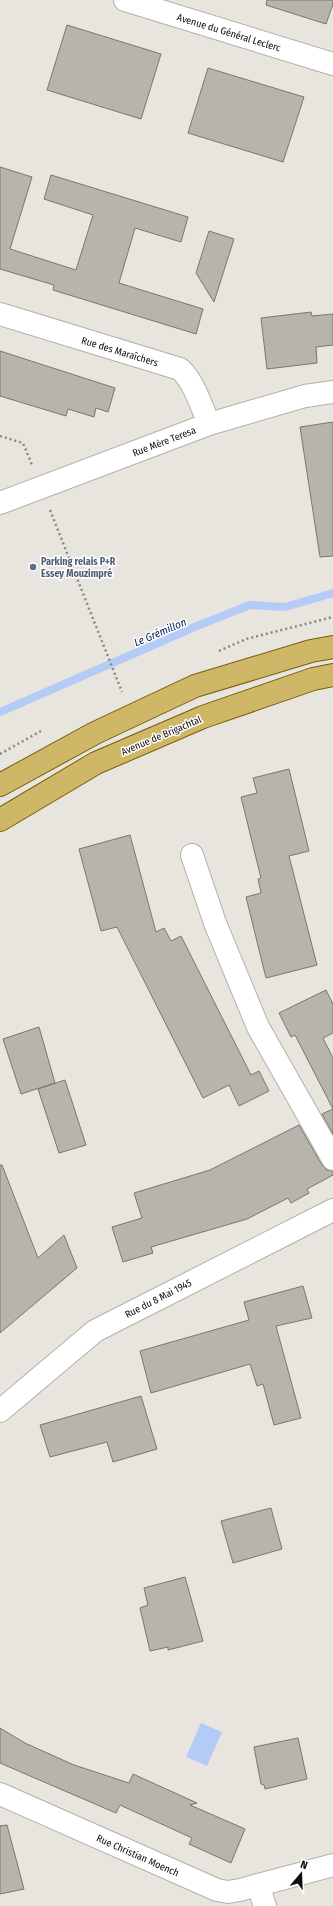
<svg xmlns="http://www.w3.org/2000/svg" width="333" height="1906" viewBox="0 0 333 1906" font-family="'Fira Sans Condensed',sans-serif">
	<rect width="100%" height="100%" fill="#e7e5dd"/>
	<path fill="#b5cbf7" d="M 201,1723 L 222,1732 L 207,1766 L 186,1757 Z"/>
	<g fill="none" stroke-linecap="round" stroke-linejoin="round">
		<path stroke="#b5cbf7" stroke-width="8" d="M 0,712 L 197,626 L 250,605 L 285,607 L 333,593"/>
	</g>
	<g fill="#b6b4ad" stroke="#787770">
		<path d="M 267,0 L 333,0 L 333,4 L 326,24 L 266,5 Z"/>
		<path d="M 67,25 L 161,54 L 141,119 L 47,90 Z"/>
		<path d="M 208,68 L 304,97 L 283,162 L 188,133 Z"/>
		<path d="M 0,167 L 32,177 L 10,249 L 76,270 L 93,215 L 44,199 L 51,175 L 188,217 L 181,242 L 135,228 L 119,283 L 203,309 L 196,334 L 53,290 L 54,285 L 0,269 Z"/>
		<path d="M 209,231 L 234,239 L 214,302 L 196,273 Z"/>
		<path d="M 311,312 L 312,316 L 333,314 L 333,345 L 316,347 L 317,363 L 267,369 L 261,318 Z"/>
		<path d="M 0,351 L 115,388 L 108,412 L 96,408 L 94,417 L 68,409 L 66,416 L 0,396 Z"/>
		<path d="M 333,422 L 333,556 L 320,557 L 300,427 Z"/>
		<path d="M 289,769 L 309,851 L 289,856 L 317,965 L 266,978 L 246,897 L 261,893 L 258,879 L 261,878 L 241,797 L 257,793 L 253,778 Z"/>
		<path d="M 130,835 L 156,932 L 164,928 L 171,941 L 181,936 L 251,1075 L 259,1071 L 269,1091 L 239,1106 L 229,1085 L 203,1098 L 117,927 L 101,931 L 79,849 Z"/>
		<path d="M 326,990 L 333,1004 L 333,1033 L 323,1038 L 333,1058 L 333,1134 L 322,1114 L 333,1109 L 295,1035 L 291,1037 L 279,1013 Z"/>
		<path d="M 39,1027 L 55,1083 L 21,1094 L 3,1039 Z"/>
		<path d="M 65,1080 L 86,1145 L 59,1153 L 38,1089 Z"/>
		<path d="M 299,1125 L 322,1165 L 327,1170 L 333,1171 L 333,1175 L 307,1189 L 309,1193 L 291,1203 L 288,1198 L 247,1219 L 151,1247 L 153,1253 L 123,1262 L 112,1227 L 142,1218 L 134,1193 L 210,1170 Z"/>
		<path d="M 0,1165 L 2,1165 L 38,1258 L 64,1235 L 77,1268 L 0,1333 Z"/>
		<path d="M 303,1286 L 312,1318 L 276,1326 L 301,1418 L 274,1425 L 263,1384 L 257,1386 L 250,1364 L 151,1393 L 140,1351 L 249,1320 L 244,1302 Z"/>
		<path d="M 141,1396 L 157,1449 L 113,1462 L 107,1442 L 50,1457 L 40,1425 Z"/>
		<path d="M 271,1508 L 282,1549 L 233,1563 L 221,1521 Z"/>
		<path d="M 185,1577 L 203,1641 L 168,1650 L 168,1647 L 150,1651 L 140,1608 L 148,1605 L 144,1588 Z"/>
		<path d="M 0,1728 L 25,1743 L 74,1765 L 129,1783 L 133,1774 L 197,1803 L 190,1805 L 245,1829 L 231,1863 L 189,1844 L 192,1838 L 120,1805 L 116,1813 L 0,1763 Z"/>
		<path d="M 298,1738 L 307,1779 L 265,1789 L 264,1785 L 261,1784 L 254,1747 Z"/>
		<path d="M 7,1825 L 24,1889 L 0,1894 L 0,1826 Z"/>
	</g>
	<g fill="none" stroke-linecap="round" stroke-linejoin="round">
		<defs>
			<g id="minor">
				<path d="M 125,0 L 333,64"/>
				<path d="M 0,314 L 180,369 C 195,383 201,406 209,424"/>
				<path d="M 0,503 L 209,424 L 305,396 L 333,392"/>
				<path d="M 192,855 L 215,923 L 258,1027 L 333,1159"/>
				<path d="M 0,1411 L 95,1331 L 333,1210"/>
				<path d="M 0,1794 L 217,1890 L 228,1892 L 240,1890 L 333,1865"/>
				<path d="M 258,1885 L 265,1906"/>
			</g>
			<g id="major">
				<path d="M 0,785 L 95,733 L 195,686 L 311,651 L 333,647"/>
				<path d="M 0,820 L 96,763 L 203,717 L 313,679 L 333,675"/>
			</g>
		</defs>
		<use href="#minor" stroke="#b2b0a9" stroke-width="24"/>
		<use href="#major" stroke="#765e06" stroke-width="24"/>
		<g stroke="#898782" stroke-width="2.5" stroke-dasharray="2 3" stroke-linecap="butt">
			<path d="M 0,436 L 23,443 L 32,465"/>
			<path d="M 50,510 L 122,692"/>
			<path d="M 219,651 L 246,639 L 333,617"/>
			<path d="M 0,754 L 41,731"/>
		</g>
		<use href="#minor" stroke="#fff" stroke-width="22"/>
		<use href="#major" stroke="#ceb868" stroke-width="22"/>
	</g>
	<circle fill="#5c6f8a" stroke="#fff" stroke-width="1.5" cx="33" cy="567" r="4"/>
	<g text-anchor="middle" stroke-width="3" stroke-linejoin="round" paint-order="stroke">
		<g font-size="10" fill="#0e0d0b" stroke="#fff">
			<text transform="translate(229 32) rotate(17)" y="4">Avenue du Général Leclerc</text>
			<text transform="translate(120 351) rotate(17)" y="4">Rue des Maraîchers</text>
			<text transform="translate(164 441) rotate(-21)" y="4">Rue Mère Teresa</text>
			<text transform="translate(161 735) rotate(-23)" y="4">Avenue de Brigachtal</text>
			<text transform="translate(158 1298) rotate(-27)" y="4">Rue du 8 Mai 1945</text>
			<text transform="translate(138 1855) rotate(24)" y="4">Rue Christian Moench</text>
		</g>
		<g font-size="10" font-weight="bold" fill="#4e5e75" stroke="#fff" text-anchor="start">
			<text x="41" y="565">Parking relais P+R<tspan x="41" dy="12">Essey Mouzimpré</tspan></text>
		</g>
		<g font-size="11" font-style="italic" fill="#0c2663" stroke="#fff">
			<text transform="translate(160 632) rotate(-23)" y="4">Le Grémillon</text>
		</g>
	</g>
	<g transform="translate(301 1874) rotate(19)" stroke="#ffffff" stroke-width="3" paint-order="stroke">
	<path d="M0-3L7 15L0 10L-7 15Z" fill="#0e0d0b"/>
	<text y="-6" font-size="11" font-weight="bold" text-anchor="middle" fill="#0e0d0b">N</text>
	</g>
</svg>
